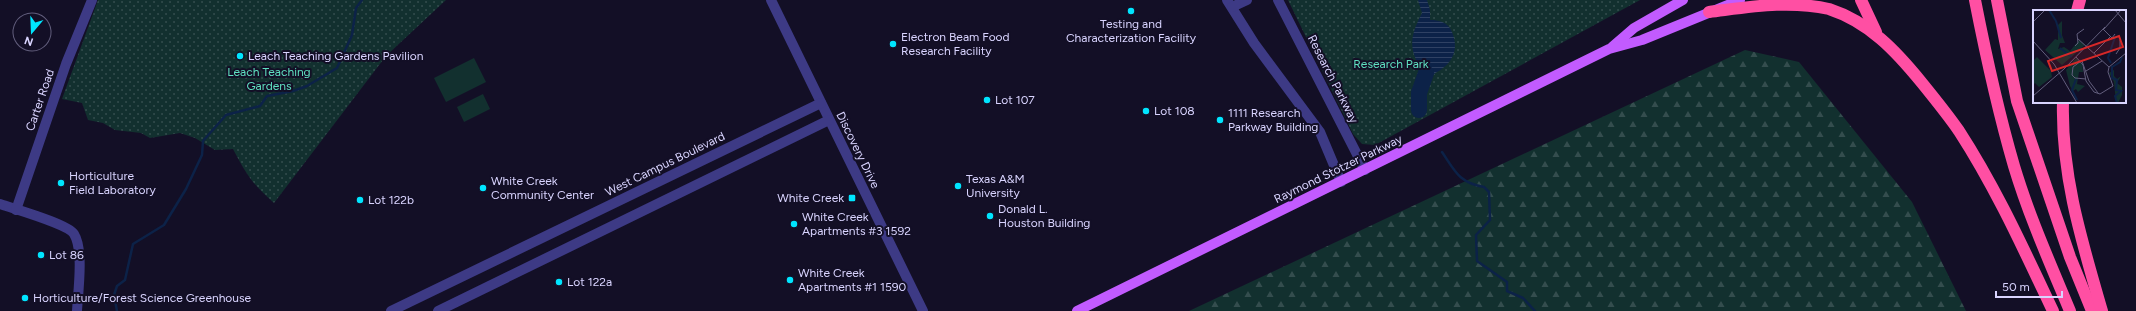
<svg xmlns="http://www.w3.org/2000/svg" width="2136" height="311" viewBox="0 0 2136 311" font-family="Figtree,sans-serif">
	<defs>
		<pattern id="forest-firs" width="22" height="20" patternUnits="userSpaceOnUse"><rect width="22" height="20" fill="#12302f"/><path d="M5 1l3.5 6h-7zM16 11l3.5 6h-7z" fill="#344d4e"/></pattern>
		<pattern id="park-dots" width="8" height="8" patternUnits="userSpaceOnUse"><rect width="8" height="8" fill="#12302f"/><path d="M2 2h.1M6 6h.1" fill="none" stroke="#344d4e" stroke-width="1.8" stroke-linecap="round"/></pattern>
		<pattern id="water-rules" width="6" height="5" patternUnits="userSpaceOnUse"><rect width="6" height="5" fill="#0c2248"/><path d="M0 2.5h6" fill="none" stroke="#2f4163"/></pattern>
	</defs>
	<rect width="100%" height="100%" fill="#130f26"/>
	<g fill="#12302f">
		<path d="M 474,58 L 486,82 L 446,102 L 434,78 Z"/>
		<path d="M 483,94 L 490,109 L 464,122 L 457,107 Z"/>
	</g>
	<path fill="url(#forest-firs)" d="M 1745,50 L 1799,62 L 1912,202 L 1966,311 L 1189,311 Z"/>
	<g fill="url(#park-dots)">
		<path d="M 98,0 L 446,0 L 386,56 L 274,203 C 253,185 246,174 233,149 L 215,150 L 195,138 L 180,133 L 150,138 L 141,133 L 115,130 L 103,123 L 88,120 L 82,103 L 62,99 Z"/>
		<path d="M 1288,0 L 1640,0 L 1375,145 L 1362,144 L 1353,134 Z"/>
	</g>
	<path fill="url(#water-rules)" d="M 1418,0 L 1427,0 L 1430,10 L 1430,20 C 1439,20 1448,22 1452,32 C 1458,46 1455,59 1443,68 C 1440,71 1436,72 1433,75 C 1428,80 1427,86 1425,92 L 1419,93 L 1418,88 L 1422,71 C 1408,48 1410,36 1422,13 Z"/>
	<g fill="none" stroke-linecap="round" stroke-linejoin="round">
		<g stroke="#0c2248" stroke-width="2.5">
			<path d="M 1442,152 C 1455,171 1459,183 1484,187 L 1489,192 L 1490,220 L 1476,235 L 1477,261 L 1507,282 L 1507,291 L 1523,298 L 1535,311"/>
			<path d="M 117,311 L 114,295 L 117,286 L 125,280 L 133,244 L 164,225 L 186,189 L 202,155 L 203,141 L 226,115 L 260,106 L 267,96 L 293,91 L 307,86 L 337,68 L 352,35 L 356,8 L 362,0"/>
		</g>
		<path stroke="#0c2248" stroke-width="16" d="M 1419,110 L 1419,93 L 1426,73"/>
		<g stroke="#3d3a85" stroke-width="10">
			<path d="M 771,0 L 923,311"/>
			<path d="M 1227,0 L 1254,43 L 1320,132 L 1341,182"/>
			<path d="M 1278,0 L 1365,170"/>
			<path d="M 1232,7 L 1247,0"/>
			<path d="M 0,204 C 14,209 68,224 74,234 C 84,250 78,292 77,311"/>
			<path d="M 16,210 L 66,64 L 92,0"/>
			<path d="M 391,311 L 821,103"/>
			<path d="M 438,311 L 829,120"/>
		</g>
		<g stroke="#c25bff" stroke-width="10">
			<path d="M 1612,47 L 1634,28 L 1683,0"/>
			<path d="M 1077,311 L 1609,49 L 1642,40 L 1740,0"/>
		</g>
		<g stroke="#ff4fa3" stroke-width="12">
			<path d="M 1861,0 L 1876,32"/>
			<path d="M 1975,0 C 1986,56 1998,111 2014,166 C 2029,216 2050,263 2070,311"/>
			<path d="M 1997,0 L 2017,101 L 2070,257 L 2092,311"/>
			<path d="M 2077,11 L 2080,0"/>
			<path d="M 1709,12 C 1750,7 1788,0 1829,9 C 1869,22 1896,51 1922,83 C 1935,99 1948,115 1959,131 C 1996,188 2024,250 2053,311"/>
			<path d="M 2063,102 C 2061,175 2082,242 2102,311"/>
		</g>
	</g>
	<g fill="#00e5ff" stroke="#130f26" stroke-width="1.5">
		<circle cx="1131" cy="11" r="4"/>
		<circle cx="893" cy="44" r="4"/>
		<circle cx="240" cy="56" r="4"/>
		<circle cx="987" cy="100" r="4"/>
		<circle cx="1146" cy="111" r="4"/>
		<circle cx="1220" cy="120" r="4"/>
		<circle cx="61" cy="183" r="4"/>
		<circle cx="958" cy="186" r="4"/>
		<circle cx="483" cy="188" r="4"/>
		<rect x="848" y="194" width="8" height="8" rx="2"/>
		<circle cx="360" cy="200" r="4"/>
		<circle cx="990" cy="216" r="4"/>
		<circle cx="794" cy="224" r="4"/>
		<circle cx="41" cy="255" r="4"/>
		<circle cx="790" cy="280" r="4"/>
		<circle cx="559" cy="282" r="4"/>
		<circle cx="25" cy="298" r="4"/>
	</g>
	<g text-anchor="middle" stroke-width="4" stroke-linejoin="round" paint-order="stroke">
		<g font-size="12" fill="#d9d4ff" stroke="#130f26" text-anchor="start">
			<text x="1131" y="28" text-anchor="middle">Testing and<tspan x="1131" dy="14">Characterization Facility</tspan></text>
			<text x="901" y="41">Electron Beam Food<tspan x="901" dy="14">Research Facility</tspan></text>
			<text x="248" y="60">Leach Teaching Gardens Pavilion</text>
			<text x="995" y="104">Lot 107</text>
			<text x="1154" y="115">Lot 108</text>
			<text x="1228" y="117">1111 Research<tspan x="1228" dy="14">Parkway Building</tspan></text>
			<text x="69" y="180">Horticulture<tspan x="69" dy="14">Field Laboratory</tspan></text>
			<text x="966" y="183">Texas A&amp;M<tspan x="966" dy="14">University</tspan></text>
			<text x="491" y="185">White Creek<tspan x="491" dy="14">Community Center</tspan></text>
			<text x="844" y="202" text-anchor="end">White Creek</text>
			<text x="368" y="204">Lot 122b</text>
			<text x="998" y="213">Donald L.<tspan x="998" dy="14">Houston Building</tspan></text>
			<text x="802" y="221">White Creek<tspan x="802" dy="14">Apartments #3 1592</tspan></text>
			<text x="49" y="259">Lot 86</text>
			<text x="798" y="277">White Creek<tspan x="798" dy="14">Apartments #1 1590</tspan></text>
			<text x="567" y="286">Lot 122a</text>
			<text x="33" y="302">Horticulture/Forest Science Greenhouse</text>
		</g>
		<g font-size="12" fill="#5fe0c0" stroke="#130f26">
			<text x="1391" y="68">Research Park</text>
			<text x="269" y="76">Leach Teaching<tspan x="269" dy="14">Gardens</tspan></text>
		</g>
		<g font-size="12" fill="#d9d4ff" stroke="#130f26">
			<text transform="translate(1333 79) rotate(63)" y="4">Research Parkway</text>
			<text transform="translate(40 100) rotate(-71)" y="4">Carter Road</text>
			<text transform="translate(858 150) rotate(64)" y="4">Discovery Drive</text>
			<text transform="translate(665 164) rotate(-26)" y="4">West Campus Boulevard</text>
			<text transform="translate(1338 169) rotate(-26)" y="4">Raymond Stotzer Parkway</text>
		</g>
	</g>
	<g transform="translate(2033 10)">
		<rect width="93" height="93" fill="#130f26"/>
		<path d="M 29,11 L 29,25 L 32,33 L 27,33 L 25,39 L 31,37 L 37,41 L 46,30 L 52,35 L 29,55 L 12,40 L 22,29 L 25,30 L 25,15 ZM 81,60 L 81,66 L 84,69 L 88,66 L 84,73 L 89,77 L 89,85 L 85,93 L 83,93 L 81,72 L 76,63 Z" fill="#12302f"/>
		<path d="M 4,47 L 18,61 L 19,67 L 6,77 L 2,73 L 0,75 L 0,51 Z" fill="#12302f"/>
		<path d="M 43,48 L 49,54 L 50,62 L 46,62 L 44,74 L 52,76 L 45,82 L 43,79 L 40,81 L 37,76 L 33,60 Z" fill="#12302f"/>
		<path fill="none" stroke="#0c2248" stroke-width="2" d="M 16,0 L 23,11M 23,11 L 28,28M 27,38 L 39,47M 78,53 L 75,48 L 82,27M 79,56 L 79,68 L 84,70 L 83,80 L 88,81 L 82,86 L 84,93M 79,57 L 87,52 L 89,47M 43,69 L 39,80 L 44,90"/>
		<path fill="none" stroke="#625e7d" stroke-width="1" d="M 82,0 L 93,13M 0,12 L 12,0M 70,19 L 79,28 L 82,24M 71,19 L 88,0M 44,28 L 76,57M 0,31 L 21,54 L 44,93M 42,36 L 45,33 L 44,24 L 51,19M 61,43 L 77,27M 83,44 L 87,38 L 87,30M 43,47 L 50,55 L 53,71 L 61,82 L 67,84 L 80,76 L 75,62 L 76,57 L 93,43M 48,51 L 40,57 L 39,65 L 42,68 L 53,69M 49,51 L 56,71 L 65,83M 31,59 L 72,17M 53,61 L 69,51M 0,86 L 31,59"/>
		<path fill="#d62828" fill-opacity="0.15" stroke="#d62828" stroke-width="2" d="M 86,26 L 90,37 L 19,61 L 15,51 Z"/>
		<rect width="93" height="93" fill="none" stroke="#d9d4ff" stroke-width="2"/>
	</g>
	<g transform="translate(32 32) rotate(199)"><circle r="19" fill="#130f26" stroke="#625e7d"/>
	<path d="M0-3L7 15L0 10L-7 15Z" fill="#00e5ff"/>
	<text y="-6" font-size="11" font-weight="bold" text-anchor="middle" fill="#d9d4ff">N</text>
	</g>
	<path d="M1996 291v6h66v-6" fill="none" stroke="#d9d4ff" stroke-width="2"/>
	<text x="2002" y="291" font-size="12" fill="#d9d4ff" stroke="#130f26" stroke-width="3" paint-order="stroke">50 m</text>
</svg>
